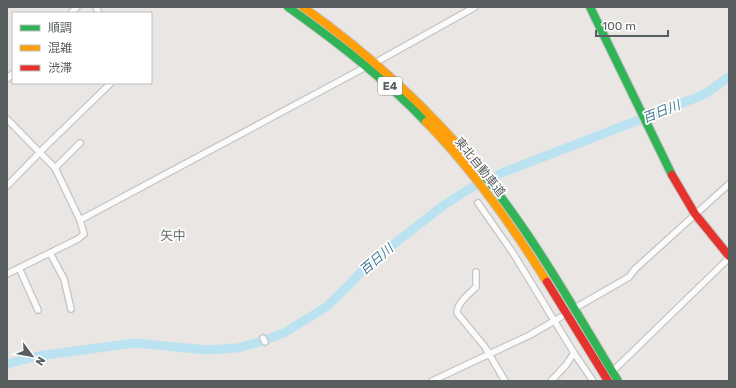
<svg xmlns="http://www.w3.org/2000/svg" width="736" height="388" viewBox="0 0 736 388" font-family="Rubik,'Noto Sans JP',sans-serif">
	<rect width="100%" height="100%" fill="#e9e6e3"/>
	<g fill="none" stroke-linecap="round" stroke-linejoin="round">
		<path stroke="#bae2f0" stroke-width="9" d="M 7,364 L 38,356 L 135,343 L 207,350 L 237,348 L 256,343 L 284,333 L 326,307 L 350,284 L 368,264 L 444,205 L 471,188 L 502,173 L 698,97 L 706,93 L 729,77"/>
		<defs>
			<g id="street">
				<path d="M 96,7 L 99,13"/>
				<path d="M 71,13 L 77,7"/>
				<path d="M 380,60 L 475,7"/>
				<path d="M 7,79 L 13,73"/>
				<path d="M 7,119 L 55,168 L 80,220 L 84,234 L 78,239 L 7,274"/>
				<path d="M 55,168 L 80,143"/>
				<path d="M 7,186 L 47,145 L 111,83"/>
				<path d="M 478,203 L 513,253 L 574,353 L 566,365 L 551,381"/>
				<path d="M 80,220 L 362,69"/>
				<path d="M 50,253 L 64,279 L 71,309"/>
				<path d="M 19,268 L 38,310"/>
				<path d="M 476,272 L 476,287 C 469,294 457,303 457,313 L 485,347 L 505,381"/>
				<path d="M 577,307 L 629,277 L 635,269 L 729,184"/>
				<path d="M 263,338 L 265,342"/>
				<path d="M 574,353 L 593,381"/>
				<path d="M 616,368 L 729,258"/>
				<path d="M 432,381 L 530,335 L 561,317"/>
			</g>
			<g id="fast">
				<path d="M 288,7 C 337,42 384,78 426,122"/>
				<path d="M 590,7 L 672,175"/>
				<path d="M 483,174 C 535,238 575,311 618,381"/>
			</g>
			<g id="slow">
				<path d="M 303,7 C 371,55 430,110 483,174"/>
				<path d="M 426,122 C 473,170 512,225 547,282"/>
			</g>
			<g id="jam">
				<path d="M 672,175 L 695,214 L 729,256"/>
				<path d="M 547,282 L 608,381"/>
			</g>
		</defs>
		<use href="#street" stroke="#c4c4c4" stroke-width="8"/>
		<use href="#fast" stroke="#c4c4c4" stroke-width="10"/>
		<use href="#slow" stroke="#c4c4c4" stroke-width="10"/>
		<use href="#jam" stroke="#c4c4c4" stroke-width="10"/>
		<use href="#street" stroke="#fcfbfb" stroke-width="5.5"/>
		<use href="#fast" stroke="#30b455" stroke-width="8"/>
		<use href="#slow" stroke="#ff9f0a" stroke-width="8"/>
		<use href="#jam" stroke="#e5322d" stroke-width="8"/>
	</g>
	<g text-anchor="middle" stroke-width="3.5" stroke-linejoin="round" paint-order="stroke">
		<rect fill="#fff" stroke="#8b8e90" stroke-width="1" x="378" y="77" width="24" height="18" rx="3"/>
		<g font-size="11" font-weight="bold" fill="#595e60">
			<text x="390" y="90">E4</text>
		</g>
		<g font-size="12" fill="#595e60" stroke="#fff">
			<text transform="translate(480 167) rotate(51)" y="4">東北自動車道</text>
		</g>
		<g font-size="13" font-style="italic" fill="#407795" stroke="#fff">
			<text transform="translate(661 111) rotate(-22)" y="5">百日川</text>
			<text transform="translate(376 259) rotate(-41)" y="5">百日川</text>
		</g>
		<g font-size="13" fill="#6b7072" stroke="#fff">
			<text x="173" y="240">矢中</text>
		</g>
	</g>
	<rect width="736" height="388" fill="none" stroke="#595e60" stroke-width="16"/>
	<rect x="12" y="12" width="140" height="72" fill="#ffffff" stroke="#bdbfbf"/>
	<rect x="20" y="25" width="20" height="6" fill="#30b455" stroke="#bdbfbf"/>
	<text x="48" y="32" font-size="12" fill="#595e60">順調</text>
	<rect x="20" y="45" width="20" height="6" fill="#ff9f0a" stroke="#bdbfbf"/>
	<text x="48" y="52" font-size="12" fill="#595e60">混雑</text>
	<rect x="20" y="65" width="20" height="6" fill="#e5322d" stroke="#bdbfbf"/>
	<text x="48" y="72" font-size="12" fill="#595e60">渋滞</text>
	<g transform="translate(32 356) rotate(122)" stroke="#ffffff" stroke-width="3" paint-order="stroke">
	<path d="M0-3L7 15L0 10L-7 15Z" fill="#595e60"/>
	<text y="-6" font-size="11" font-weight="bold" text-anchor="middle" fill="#595e60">N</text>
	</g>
	<path d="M596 30v6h72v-6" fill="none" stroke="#595e60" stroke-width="2"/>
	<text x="602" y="30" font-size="12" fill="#595e60" stroke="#ffffff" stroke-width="3" paint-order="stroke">100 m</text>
</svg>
